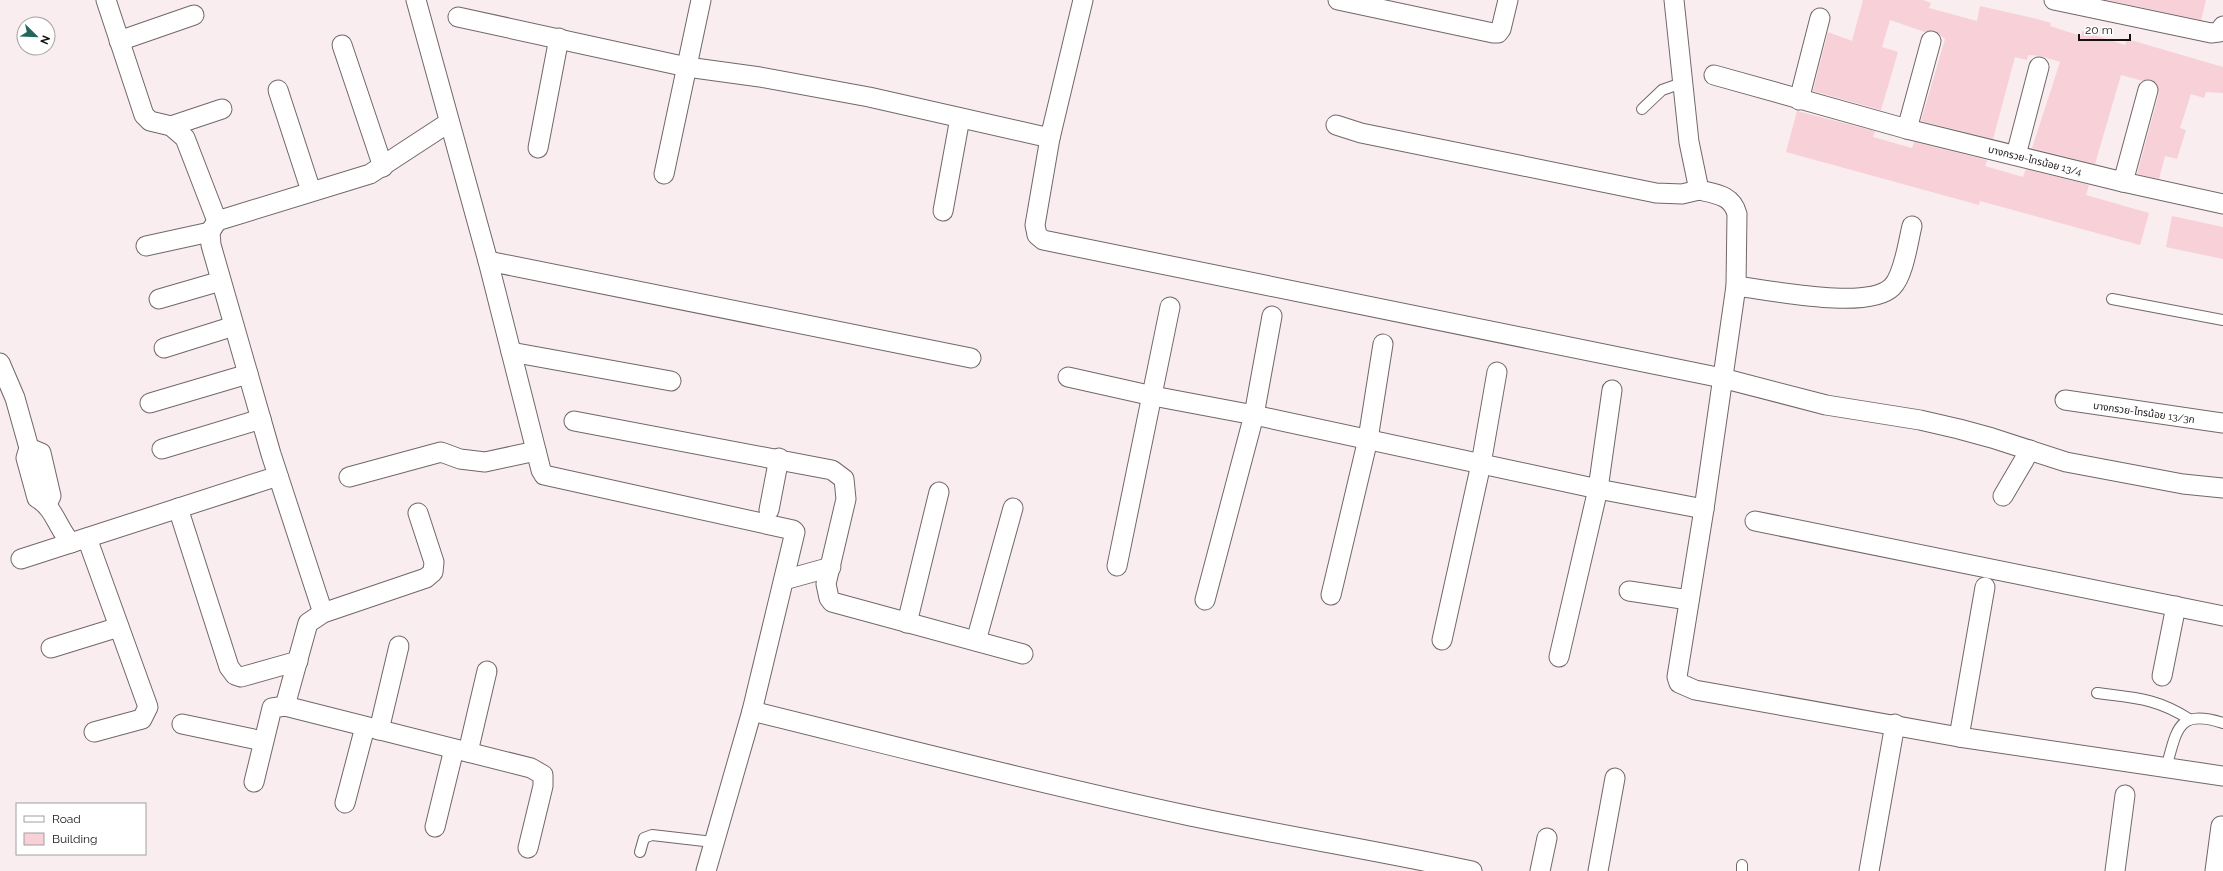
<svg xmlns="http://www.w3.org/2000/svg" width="2223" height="871" viewBox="0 0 2223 871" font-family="Raleway,'Noto Sans Thai',sans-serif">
	<rect width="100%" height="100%" fill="#f9edef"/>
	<g fill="#f8d0d8">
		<path d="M 1863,0 L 1923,0 L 1931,3 L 1929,8 L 1977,21 L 1980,6 L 2037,19 L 2051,23 L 2050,26 L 2081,36 L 2082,31 L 2125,45 L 2127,39 L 2223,67 L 2223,93 L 2206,92 L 2204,98 L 2191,94 L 2180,128 L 2186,130 L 2177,159 L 2165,156 L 2159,179 L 2137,174 L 2159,93 L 2156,83 L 2150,79 L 2143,81 L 2121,75 L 2095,164 L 2032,148 L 2060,62 L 2041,56 L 2028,55 L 2027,60 L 2015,57 L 1993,139 L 1921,121 L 1945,39 L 1934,30 L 1925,32 L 1890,20 L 1882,47 L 1898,52 L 1881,110 L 1813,91 L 1828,32 L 1852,41 Z"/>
		<path d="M 2107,0 L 2206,0 L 2201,20 Z"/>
		<path d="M 1797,111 L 1875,131 L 1873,137 L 1912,148 L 1914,142 L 1987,160 L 1985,166 L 2023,177 L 2026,169 L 2089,185 L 2086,195 L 2149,213 L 2140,245 L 1980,201 L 1979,205 L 1786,152 Z"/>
		<path d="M 2172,216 L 2223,227 L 2223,259 L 2166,247 Z"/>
	</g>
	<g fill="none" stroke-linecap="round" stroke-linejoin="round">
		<defs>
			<g id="lane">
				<path d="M 1642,109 L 1662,90 L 1682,83"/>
				<path d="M 2112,299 L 2223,320"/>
				<path d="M 2097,693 C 2135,698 2156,698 2189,719"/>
				<path d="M 2166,768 C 2177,730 2177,708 2223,723"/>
				<path d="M 640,852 L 644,838 L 652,835 L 713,842"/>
				<path d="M 1742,865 L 1742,871"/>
			</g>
			<g id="street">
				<path d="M 106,0 L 144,115 L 150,121 L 171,126 L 185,138 L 217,221"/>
				<path d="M 416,0 L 488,261 L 541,470 L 544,475 L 793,530 L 795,532 L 752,711 L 706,871"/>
				<path d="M 1083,0 L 1050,138 L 1035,225 L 1037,235 L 1043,240 L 1722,378 L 1826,405 L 1920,420 L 1959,429 L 1992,438 L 2066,462 L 2183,484 L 2223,488"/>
				<path d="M 1338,0 L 1493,33 L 1498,33 L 1501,29 L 1508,0"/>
				<path d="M 1674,0 L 1689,142 L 1699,190 C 1716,194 1732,195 1737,214 L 1736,286 L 1704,509 L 1677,677 L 1679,683 L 1695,690 L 1959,737 L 2223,776"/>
				<path d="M 2054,0 L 2211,33 L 2219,32 L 2223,26"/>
				<path d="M 458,17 L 687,67 L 760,77 L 869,97 L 1050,138"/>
				<path d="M 119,41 L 194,15"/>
				<path d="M 342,45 L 383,167"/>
				<path d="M 1714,75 L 1907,129 L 2123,182 L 2223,204"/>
				<path d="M 278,90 L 311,191"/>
				<path d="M 1799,100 L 1820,18"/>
				<path d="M 1336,125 L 1361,133 L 1656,193 L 1682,194 L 1699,190"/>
				<path d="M 171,126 L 222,109"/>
				<path d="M 1907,129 L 1931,41"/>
				<path d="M 538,148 L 559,38"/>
				<path d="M 2016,155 L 2039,67"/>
				<path d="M 664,174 L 701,0"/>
				<path d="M 2123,182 L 2148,90"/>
				<path d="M 943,211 L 960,118"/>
				<path d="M 146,246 L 210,232"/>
				<path d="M 488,261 L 971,358"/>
				<path d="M 1736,286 C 1770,290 1868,311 1892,287 C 1904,275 1908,242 1912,226"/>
				<path d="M 159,299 L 221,281"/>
				<path d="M 164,348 L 234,326"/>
				<path d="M 511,352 L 671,381"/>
				<path d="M 0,363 L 15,398 L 29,448 L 26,458 L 37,498 C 54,507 58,529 71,543"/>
				<path d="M 1068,377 L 1153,396 L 1254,415 L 1598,489 L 1704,509"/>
				<path d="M 2065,400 L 2223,423"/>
				<path d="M 150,403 L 248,374"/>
				<path d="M 574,421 L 832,470 L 844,479 L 846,499 L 826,584 L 829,598 L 832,602 L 1023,654"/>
				<path d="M 29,448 L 41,453 L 51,496 L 47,504"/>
				<path d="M 162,449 L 261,419"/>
				<path d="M 349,477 L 441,452 L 460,459 L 485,462 L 536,451"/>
				<path d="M 2003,496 L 2030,450"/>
				<path d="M 178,508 L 229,667 L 235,675 L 241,677 L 298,661"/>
				<path d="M 769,510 L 779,458"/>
				<path d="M 1755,521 L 2223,616"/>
				<path d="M 87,538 L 148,707 L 142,719 L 94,732"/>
				<path d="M 21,559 L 278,476"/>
				<path d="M 1117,566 L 1170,307"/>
				<path d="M 784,580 L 831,567"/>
				<path d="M 1629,591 L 1689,600"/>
				<path d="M 1331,595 L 1368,439 L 1383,344"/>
				<path d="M 1205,600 L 1254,415 L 1272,316"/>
				<path d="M 323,613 L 271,454 L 211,245 L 210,232 L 217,221 L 370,174 L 448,123"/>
				<path d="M 907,623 L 939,492"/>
				<path d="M 1442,640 L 1481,464 L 1497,372"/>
				<path d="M 976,641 L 1013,508"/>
				<path d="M 51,648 L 119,627"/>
				<path d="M 1559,657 L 1598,489 L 1612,390"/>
				<path d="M 2162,676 L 2176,606"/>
				<path d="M 285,706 L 308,623 L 323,613 L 426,578 L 433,572 L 434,562 L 418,513"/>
				<path d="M 752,711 C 894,746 1037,783 1181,814 C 1278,835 1375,850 1472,871"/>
				<path d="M 182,724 L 263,741"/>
				<path d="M 379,730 L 399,646"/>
				<path d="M 1959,737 L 1985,587"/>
				<path d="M 468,752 L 487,671"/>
				<path d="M 254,782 L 272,708 L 285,706 L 531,768 L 543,775 L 543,786 L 528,848"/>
				<path d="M 345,803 L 365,727"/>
				<path d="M 435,827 L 454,749"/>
				<path d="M 1540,871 L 1547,838"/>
				<path d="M 1598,871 L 1615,778"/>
				<path d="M 1869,871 L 1895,724"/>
				<path d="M 2115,871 L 2125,795"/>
				<path d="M 2215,871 L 2221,826"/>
			</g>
		</defs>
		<use href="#lane" stroke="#716769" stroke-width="12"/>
		<use href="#street" stroke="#716769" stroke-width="21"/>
		<use href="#lane" stroke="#fff" stroke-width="10"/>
		<use href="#street" stroke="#fff" stroke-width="19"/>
	</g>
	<g text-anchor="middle" stroke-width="3" stroke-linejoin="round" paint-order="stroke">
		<g font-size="10" fill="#161213" stroke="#fff">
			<text transform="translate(2035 160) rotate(14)" y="4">บางกรวย-ไทรน้อย 13/4</text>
			<text transform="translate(2144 412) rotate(8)" y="4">บางกรวย-ไทรน้อย 13/3ก</text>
		</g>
	</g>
	<rect x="16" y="803" width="130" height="52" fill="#ffffff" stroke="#a2a0a1"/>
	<rect x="24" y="816" width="20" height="6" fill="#ffffff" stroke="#a2a0a1"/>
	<text x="52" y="823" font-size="12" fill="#161213">Road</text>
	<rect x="24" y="833" width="20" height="12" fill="#f8d0d8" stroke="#a2a0a1"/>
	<text x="52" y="843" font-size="12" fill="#161213">Building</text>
	<g transform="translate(36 36) rotate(113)"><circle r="19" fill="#ffffff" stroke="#a2a0a1"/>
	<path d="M0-3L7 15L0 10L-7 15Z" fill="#21675b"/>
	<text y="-6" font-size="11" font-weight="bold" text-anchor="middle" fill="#161213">N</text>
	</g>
	<path d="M2079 34v6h51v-6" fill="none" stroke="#161213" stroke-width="2"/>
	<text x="2085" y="34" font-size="12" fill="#161213" stroke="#ffffff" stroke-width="3" paint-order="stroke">20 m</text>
</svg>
